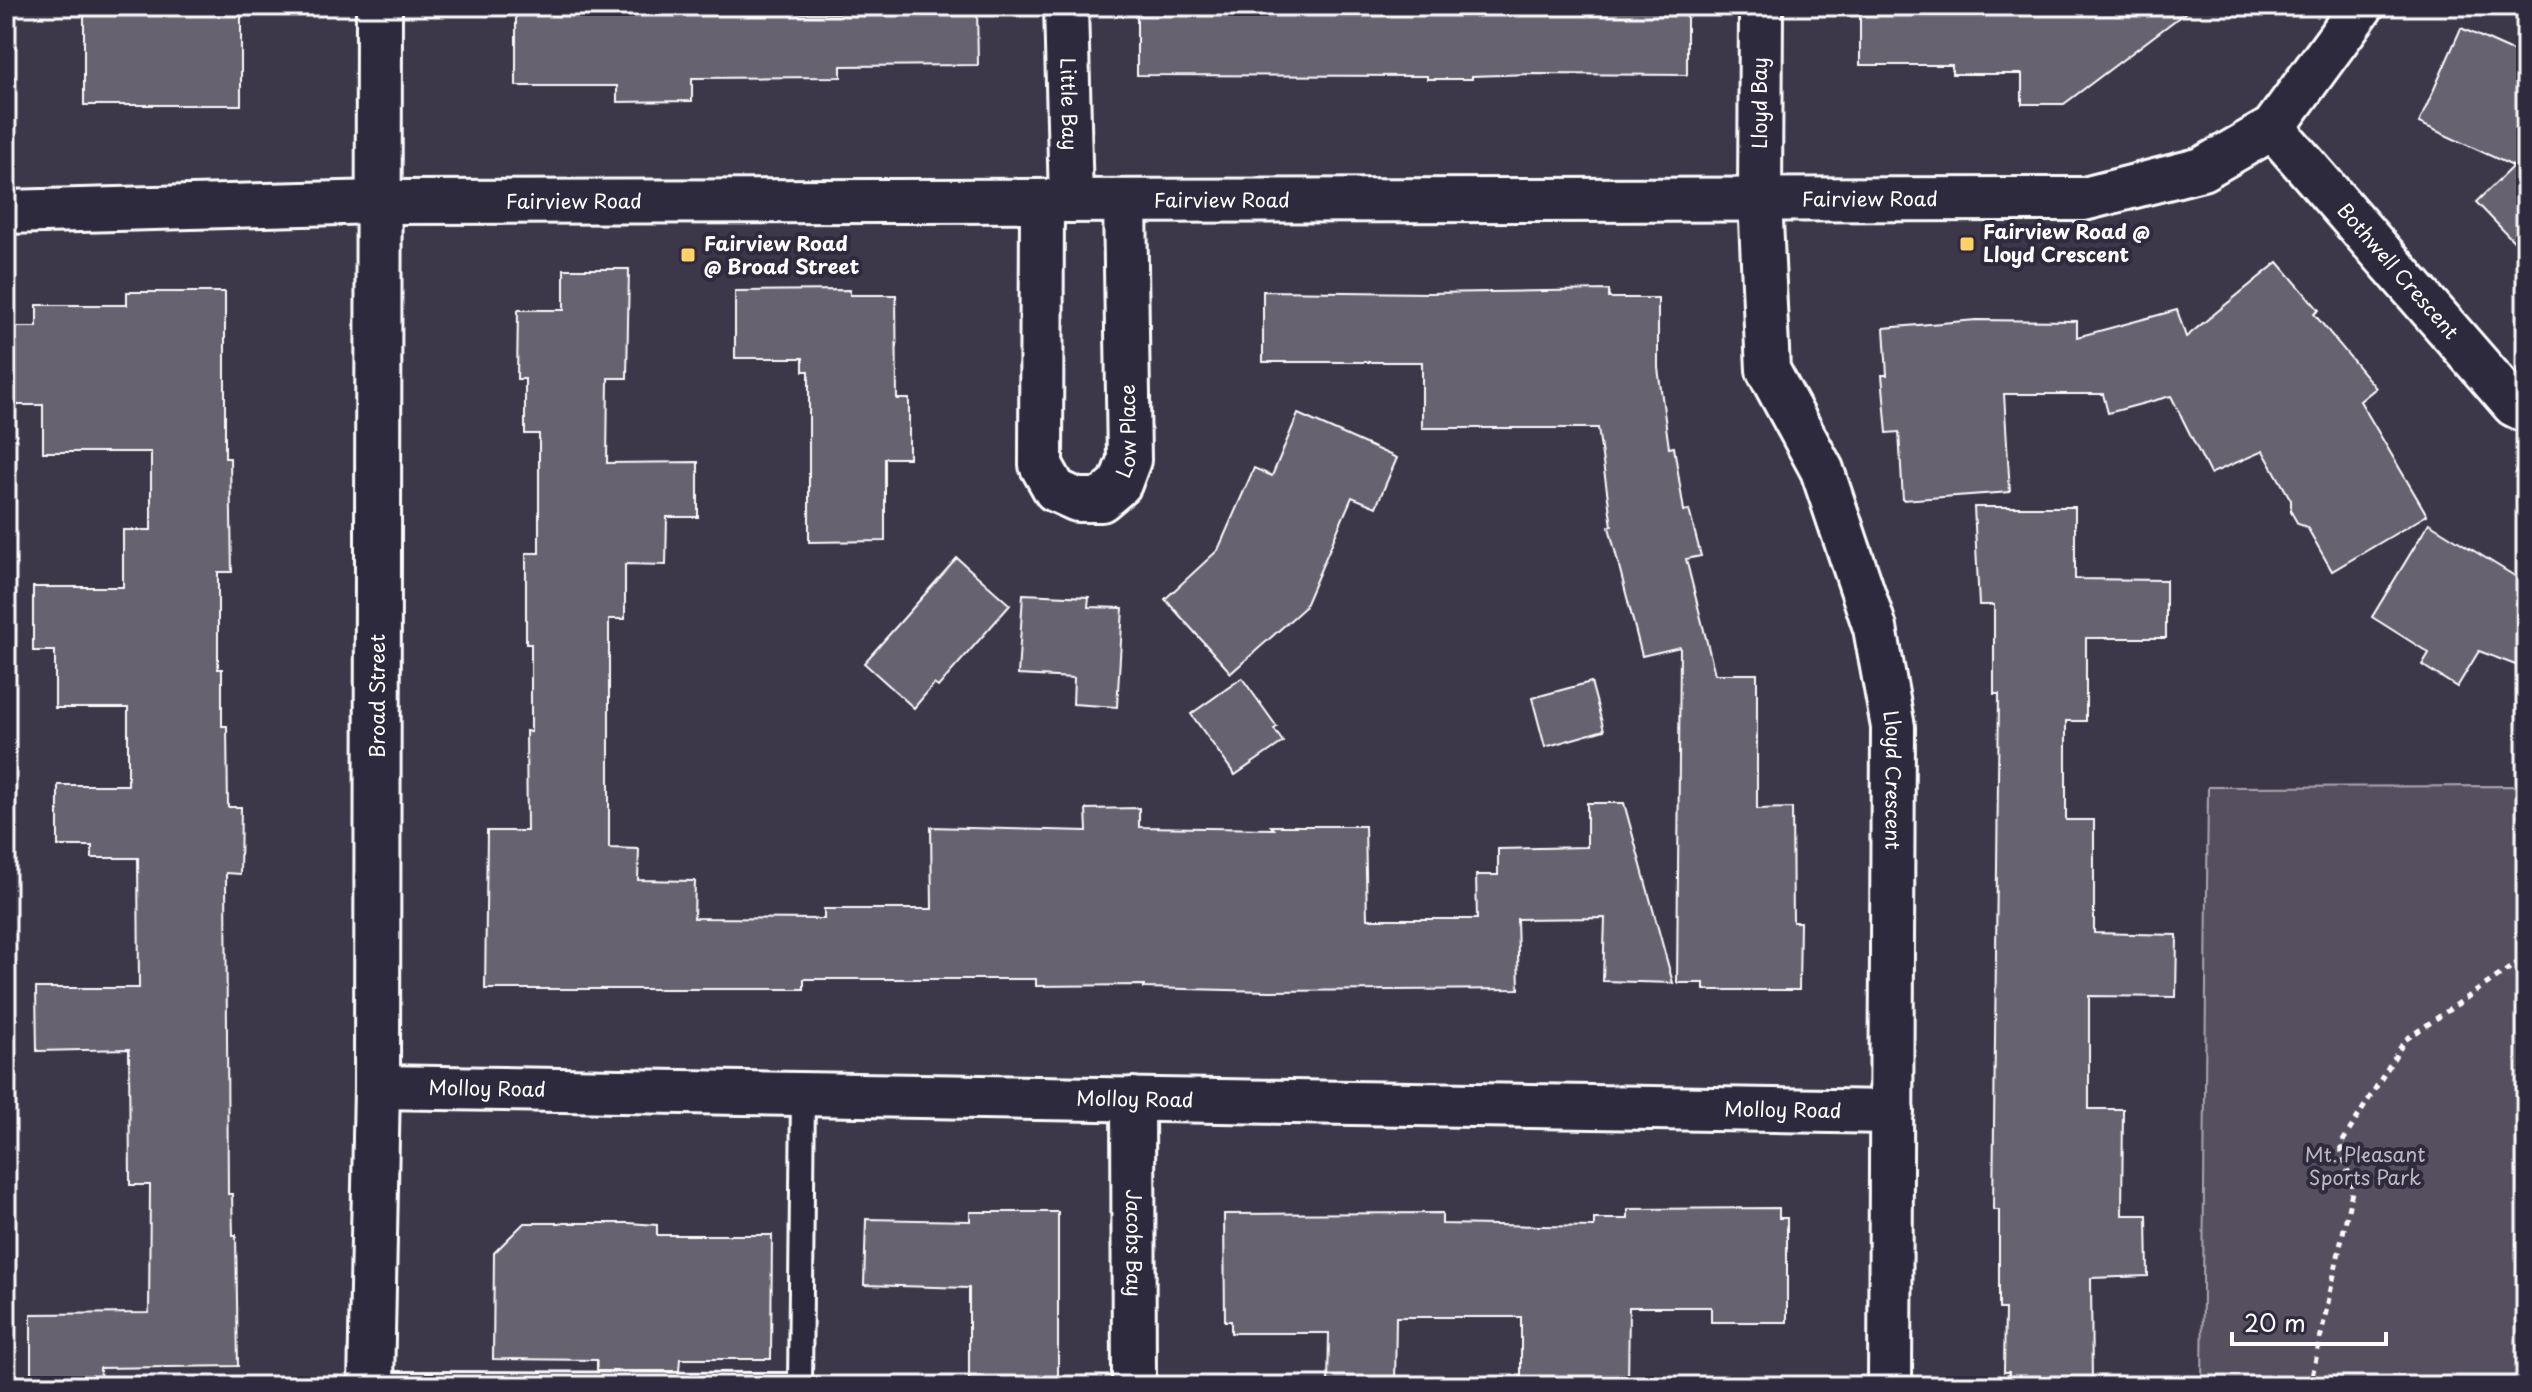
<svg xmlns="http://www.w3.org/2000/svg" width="2532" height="1392" viewBox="0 0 2532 1392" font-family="'Playpen Sans',sans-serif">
	<rect width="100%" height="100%" fill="#3c3749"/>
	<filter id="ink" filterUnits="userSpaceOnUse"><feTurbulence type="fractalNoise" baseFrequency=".0125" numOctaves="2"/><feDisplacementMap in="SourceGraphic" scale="16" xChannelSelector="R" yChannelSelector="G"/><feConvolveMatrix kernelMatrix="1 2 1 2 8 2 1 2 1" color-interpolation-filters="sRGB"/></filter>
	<g filter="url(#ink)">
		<path fill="#555060" stroke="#aaa8b0" stroke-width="2" d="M 2526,786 L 2526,1386 L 2202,1386 L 2208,787 Z"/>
		<g fill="#666270" stroke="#fff" stroke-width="2">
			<path d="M 630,6 L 797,6 L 797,13 L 885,13 L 885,6 L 977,6 L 978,65 L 841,66 L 841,77 L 692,78 L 692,101 L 617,102 L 617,86 L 516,86 L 516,14 L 630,13 Z"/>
			<path d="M 1137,6 L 1687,6 L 1687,75 L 1531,74 L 1472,76 L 1472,79 L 1427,79 L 1427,76 L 1137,75 Z"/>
			<path d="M 1860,6 L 2194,6 L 2064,104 L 2022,104 L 2022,74 L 1952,74 L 1952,65 L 1860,65 Z"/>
			<rect x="84" y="13" width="157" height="92"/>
			<path d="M 2461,28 L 2526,57 L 2526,254 L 2476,202 L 2513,166 L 2419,123 Z"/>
			<path d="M 2278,262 L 2319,310 L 2314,314 L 2376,388 L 2360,401 L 2427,515 L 2332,571 L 2307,527 L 2298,524 L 2291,512 L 2291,500 L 2263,451 L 2210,474 L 2171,396 L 2108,413 L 2103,394 L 2004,394 L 2010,492 L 1903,500 L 1899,432 L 1887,433 L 1882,375 L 1887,375 L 1884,328 L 1976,320 L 2077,321 L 2077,337 L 2177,310 L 2186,337 Z"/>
			<path d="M 564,269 L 629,269 L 627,378 L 608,378 L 607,463 L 698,462 L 698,517 L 667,517 L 666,565 L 625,564 L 625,619 L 609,619 L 609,848 L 639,849 L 638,880 L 695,881 L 694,918 L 824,919 L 824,909 L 932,909 L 931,827 L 1087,831 L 1086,809 L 1139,808 L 1139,827 L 1274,829 L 1271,826 L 1365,826 L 1367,919 L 1477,919 L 1476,875 L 1498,875 L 1498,849 L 1587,847 L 1587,803 L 1624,803 L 1673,983 L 1603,981 L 1605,918 L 1517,919 L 1519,989 L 1269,991 L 1144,988 L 1144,985 L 1036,986 L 1036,979 L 804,979 L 804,989 L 485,989 L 487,831 L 527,831 L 526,731 L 531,732 L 531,644 L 526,644 L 526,553 L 539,553 L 539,434 L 525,434 L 525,379 L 517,379 L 518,310 L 564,310 Z"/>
			<path d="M 850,290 L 850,295 L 896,295 L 897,399 L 909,399 L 909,458 L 885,458 L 885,541 L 809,542 L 809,371 L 803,371 L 803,358 L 735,358 L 735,291 Z"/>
			<path d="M 1609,290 L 1609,298 L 1658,298 L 1658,368 L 1669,448 L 1674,447 L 1684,511 L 1689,510 L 1701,556 L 1686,559 L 1715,674 L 1757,674 L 1757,809 L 1792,808 L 1793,922 L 1800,922 L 1799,990 L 1704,990 L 1704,983 L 1677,983 L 1680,647 L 1642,656 L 1609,527 L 1612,526 L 1598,428 L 1422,428 L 1422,362 L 1263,362 L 1263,291 L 1429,293 Z"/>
			<path d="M 127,292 L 225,292 L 225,458 L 230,458 L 232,572 L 218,572 L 218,669 L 222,669 L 222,726 L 227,726 L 228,807 L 241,807 L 240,874 L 226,873 L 228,1194 L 232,1194 L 233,1235 L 236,1235 L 238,1366 L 100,1368 L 101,1386 L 31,1386 L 31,1314 L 149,1313 L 150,1185 L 130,1185 L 129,1049 L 37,1051 L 36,988 L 139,988 L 138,858 L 92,858 L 92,846 L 58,846 L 58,785 L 128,785 L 128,708 L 55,708 L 55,651 L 33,651 L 33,587 L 123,587 L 123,530 L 151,530 L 151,452 L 43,452 L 43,405 L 6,405 L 6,327 L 37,327 L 37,305 L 127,305 Z"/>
			<path d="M 1298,414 L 1397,458 L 1376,507 L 1352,497 L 1304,608 L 1231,673 L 1165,599 L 1218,550 L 1254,468 L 1272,476 Z"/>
			<path d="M 1974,507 L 2075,507 L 2075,579 L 2166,580 L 2166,638 L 2086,638 L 2086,721 L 2066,721 L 2066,820 L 2094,820 L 2094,933 L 2177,935 L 2176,997 L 2089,996 L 2089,1109 L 2123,1109 L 2122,1215 L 2147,1215 L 2148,1276 L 2091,1278 L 2092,1386 L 2008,1386 L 2009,1372 L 2004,1372 L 2005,1309 L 1999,1309 L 1999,1210 L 1993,1210 L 1999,694 L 1994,694 L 1994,605 L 1979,605 Z"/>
			<path d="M 2429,523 L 2526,583 L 2526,669 L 2479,651 L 2457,687 L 2422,665 L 2429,653 L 2372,617 Z"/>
			<path d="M 957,558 L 1010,605 L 938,687 L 934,684 L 914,708 L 864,663 Z"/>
			<path d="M 1023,594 L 1089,597 L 1088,607 L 1123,608 L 1117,707 L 1073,704 L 1074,678 L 1018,675 Z"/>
			<path d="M 1242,678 L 1277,727 L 1274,729 L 1283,742 L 1235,775 L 1191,714 Z"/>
			<path d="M 1591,682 L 1604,730 L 1545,747 L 1532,698 Z"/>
			<path d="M 1779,1208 L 1779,1218 L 1787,1218 L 1787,1322 L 1711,1322 L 1711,1307 L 1629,1307 L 1628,1386 L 1521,1385 L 1521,1317 L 1396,1317 L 1395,1386 L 1328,1386 L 1329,1333 L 1231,1333 L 1231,1321 L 1225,1321 L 1224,1214 L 1442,1213 L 1442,1224 L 1594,1227 L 1594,1219 L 1628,1219 L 1628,1209 Z"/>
			<path d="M 970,1212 L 1058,1212 L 1058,1386 L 969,1386 L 969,1288 L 864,1285 L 866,1219 L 970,1221 Z"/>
			<path d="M 524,1223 L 629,1223 L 657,1225 L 657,1235 L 772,1235 L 771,1359 L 680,1359 L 679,1371 L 597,1371 L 597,1360 L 493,1359 L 494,1253 Z"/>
		</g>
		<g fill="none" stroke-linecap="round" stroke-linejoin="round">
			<defs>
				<path id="lane" d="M 371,1384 L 800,1385 L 803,1094"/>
				<g id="street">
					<path id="s1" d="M 1066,6 L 1071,201"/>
					<path id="s2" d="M 1761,6 L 1760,199 L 1768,370 L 1822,470 L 1875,628 L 1893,727 L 1890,1386"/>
					<path id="s3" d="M 2273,128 L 2514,405 L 2526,411"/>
					<path id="s4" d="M 1042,201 L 1041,465 L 1055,490 L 1077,500 L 1101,500 L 1120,484 L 1129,460 L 1125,201"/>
					<path id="s5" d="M 6,212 L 380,202 L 2084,199 L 2202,169 L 2273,128 L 2362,6"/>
					<path id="s6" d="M 377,1087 L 1892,1112"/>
					<path id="s7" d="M 1133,1099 L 1134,1386"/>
				</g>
				<g id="secondary">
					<path id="s8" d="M 371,1386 L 377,1087 L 379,6"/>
				</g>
			</defs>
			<use href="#lane" stroke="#fff" stroke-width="28"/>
			<use href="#street" stroke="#fff" stroke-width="48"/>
			<use href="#secondary" stroke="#fff" stroke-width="50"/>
			<path stroke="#fff" stroke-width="5" stroke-dasharray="6 6" stroke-linecap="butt" d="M 2310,1386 L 2353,1187 L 2340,1146 L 2405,1040 L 2526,957"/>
			<use href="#lane" stroke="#2f2a3d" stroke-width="22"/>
			<use href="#street" stroke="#2f2a3d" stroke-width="42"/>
			<use href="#secondary" stroke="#2f2a3d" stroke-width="44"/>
		</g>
	</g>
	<g fill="#ffd166" stroke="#2f2a3d" stroke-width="3">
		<rect x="1959" y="236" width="16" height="16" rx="4"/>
		<rect x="680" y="247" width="16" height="16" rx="4"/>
	</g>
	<g text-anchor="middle" stroke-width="8" stroke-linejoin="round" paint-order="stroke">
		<g font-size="20" fill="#fff" stroke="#2f2a3d">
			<text dy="7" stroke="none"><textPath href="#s1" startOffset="98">Little Bay</textPath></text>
			<text transform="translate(1760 103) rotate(-90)" y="7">Lloyd Bay</text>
			<text dy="7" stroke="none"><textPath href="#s5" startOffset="1864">Fairview Road</textPath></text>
			<text dy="7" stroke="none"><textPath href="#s5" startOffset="1216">Fairview Road</textPath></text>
			<text dy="7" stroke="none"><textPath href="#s5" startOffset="568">Fairview Road</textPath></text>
			<text dy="7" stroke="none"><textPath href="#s3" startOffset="190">Bothwell Crescent</textPath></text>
			<text dy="7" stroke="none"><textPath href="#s4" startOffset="420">Low Place</textPath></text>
			<text dy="7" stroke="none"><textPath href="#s8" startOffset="690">Broad Street</textPath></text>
			<text dy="7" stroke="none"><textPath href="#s2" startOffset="798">Lloyd Crescent</textPath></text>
			<text dy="7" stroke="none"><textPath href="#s6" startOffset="110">Molloy Road</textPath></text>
			<text dy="7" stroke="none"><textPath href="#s6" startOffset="758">Molloy Road</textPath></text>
			<text dy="7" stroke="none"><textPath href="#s6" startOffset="1406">Molloy Road</textPath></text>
			<text dy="7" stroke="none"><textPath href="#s7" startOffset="144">Jacobs Bay</textPath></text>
		</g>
		<g font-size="20" font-weight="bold" fill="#fff" stroke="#2f2a3d" text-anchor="start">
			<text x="1983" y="239">Fairview Road @<tspan x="1983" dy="23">Lloyd Crescent</tspan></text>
			<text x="704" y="251">Fairview Road<tspan x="704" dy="23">@ Broad Street</tspan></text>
		</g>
		<g font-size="20" fill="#bbb9bf" stroke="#2f2a3d">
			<text x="2365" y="1162">Mt. Pleasant<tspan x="2365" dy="23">Sports Park</tspan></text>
		</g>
	</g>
	<rect width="2532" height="1392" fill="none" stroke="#2f2a3d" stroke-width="32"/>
	<rect x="16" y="16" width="2500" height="1360" fill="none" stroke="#fff" stroke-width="3" filter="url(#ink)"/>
	<path d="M2232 1332v12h154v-12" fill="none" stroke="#ffffff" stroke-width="4"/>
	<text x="2244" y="1332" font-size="24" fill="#ffffff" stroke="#2f2a3d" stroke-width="6" paint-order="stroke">20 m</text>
</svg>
